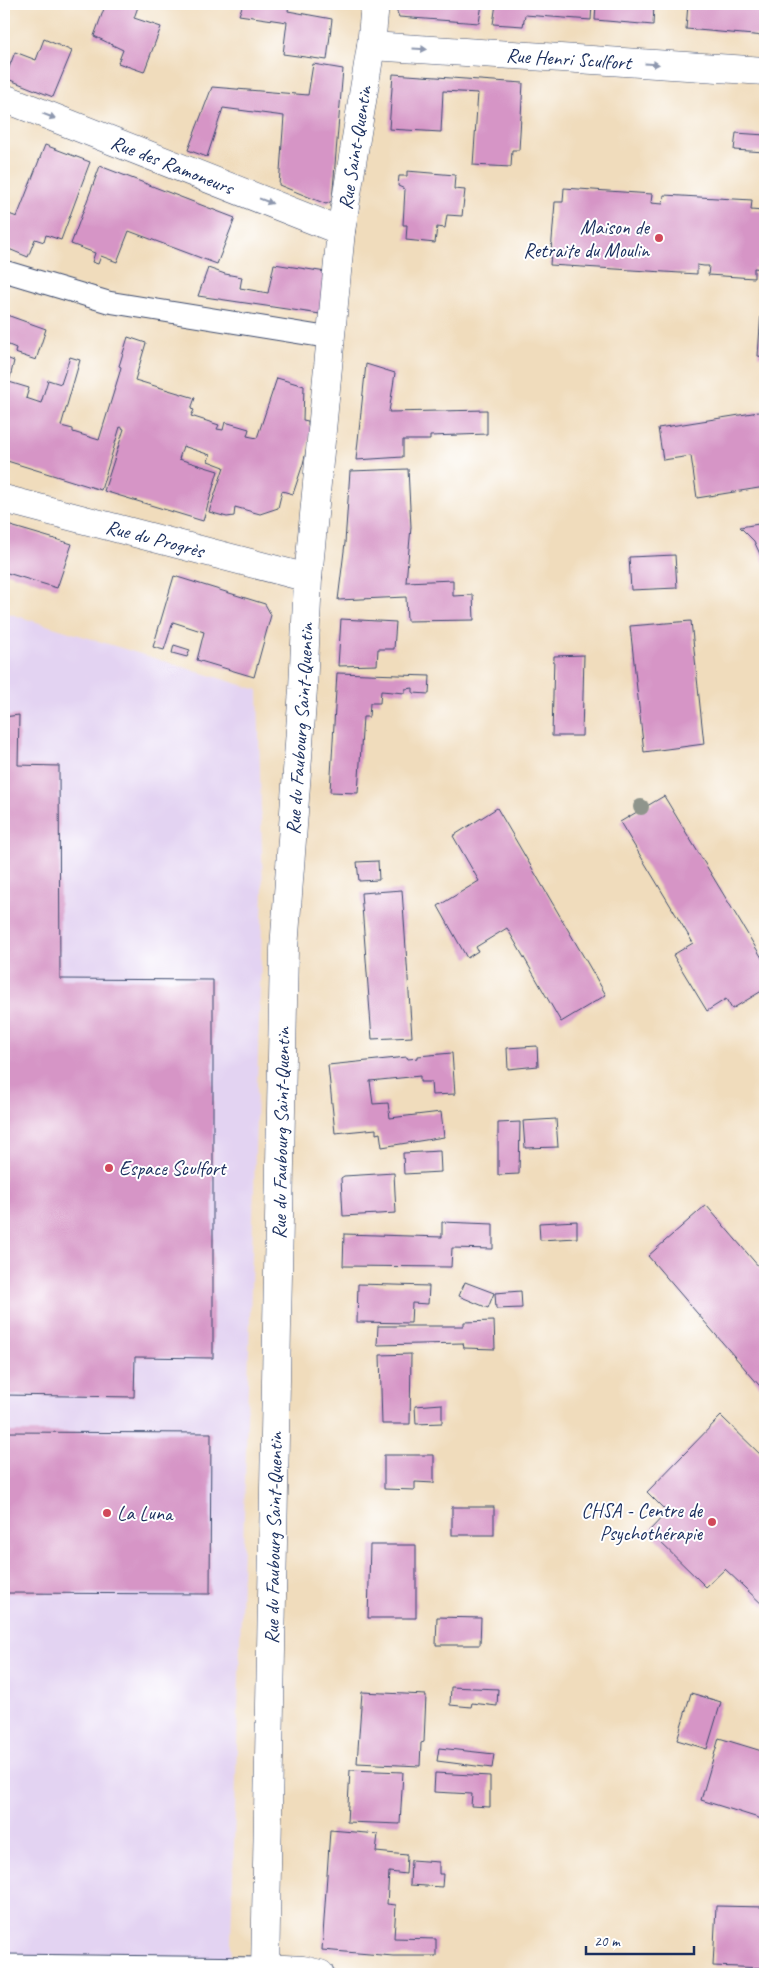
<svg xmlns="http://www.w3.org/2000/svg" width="769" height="1978" viewBox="0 0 769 1978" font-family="Caveat,sans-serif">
	<rect width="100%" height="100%" fill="#fff"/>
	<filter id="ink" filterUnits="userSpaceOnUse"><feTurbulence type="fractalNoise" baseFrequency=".02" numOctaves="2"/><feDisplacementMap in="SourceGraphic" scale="10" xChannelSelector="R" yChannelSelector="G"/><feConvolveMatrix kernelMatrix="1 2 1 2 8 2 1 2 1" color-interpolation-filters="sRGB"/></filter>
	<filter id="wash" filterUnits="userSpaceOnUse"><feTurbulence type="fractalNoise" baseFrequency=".0096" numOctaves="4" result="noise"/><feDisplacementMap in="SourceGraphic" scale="20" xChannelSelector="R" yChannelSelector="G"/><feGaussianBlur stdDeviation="1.12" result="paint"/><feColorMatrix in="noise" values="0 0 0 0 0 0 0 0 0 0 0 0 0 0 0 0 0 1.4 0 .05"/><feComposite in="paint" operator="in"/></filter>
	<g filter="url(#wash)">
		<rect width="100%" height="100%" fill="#f0dcbc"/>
		<path fill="#e3d3f2" d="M 4,612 L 258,690 L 263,892 L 230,1974 L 4,1974 Z"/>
		<g id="blocks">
			<g fill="#d695c6">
				<path d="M 111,4 L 139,4 L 134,18 L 161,27 L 144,72 L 118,63 L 123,50 L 94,36 L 105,6 L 109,8 Z"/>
				<path d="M 243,4 L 289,5 L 288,11 L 332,19 L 327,60 L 283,54 L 287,22 L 239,15 Z"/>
				<path d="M 398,4 L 482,4 L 479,23 L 399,17 L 397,12 Z"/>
				<path d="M 496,4 L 592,4 L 591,20 L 525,15 L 523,26 L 493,24 Z"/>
				<path d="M 596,4 L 654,4 L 653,25 L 595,20 Z"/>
				<path d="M 688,4 L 765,4 L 765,36 L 686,29 Z"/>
				<path d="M 44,39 L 72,51 L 53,97 L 5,78 L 15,52 L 36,60 Z"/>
				<path d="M 313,64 L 343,69 L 332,201 L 326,204 L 279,185 L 284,116 L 223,108 L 207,157 L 188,150 L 212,87 L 308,95 Z"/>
				<path d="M 393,74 L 523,83 L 519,150 L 512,150 L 511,167 L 473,165 L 478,93 L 443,91 L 441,132 L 389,129 Z"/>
				<path d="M 736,133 L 765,135 L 765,152 L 734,150 Z"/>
				<path d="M 45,145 L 90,162 L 61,240 L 46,235 L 44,242 L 35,239 L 28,257 L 4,247 L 4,228 L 9,214 L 17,217 Z"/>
				<path d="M 100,166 L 235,218 L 217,264 L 129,231 L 117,262 L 101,256 L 98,264 L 92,262 L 95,253 L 71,244 Z"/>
				<path d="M 407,171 L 455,175 L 454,189 L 465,190 L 462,216 L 447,215 L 445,228 L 437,227 L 435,243 L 406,240 L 407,225 L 403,225 L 405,189 L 398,186 L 399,176 L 407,176 Z"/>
				<path d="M 564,188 L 652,194 L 651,203 L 663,204 L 664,195 L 752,200 L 751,210 L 763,211 L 764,199 L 765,199 L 765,269 L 754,268 L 754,278 L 708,275 L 709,266 L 704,266 L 697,265 L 697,274 L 550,265 L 555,202 L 563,202 Z"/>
				<path d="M 274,264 L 326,272 L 320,314 L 198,296 L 208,268 L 225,274 L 242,277 L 240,288 L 268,293 Z"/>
				<path d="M 763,281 L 765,281 L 765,357 L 758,356 Z"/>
				<path d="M 4,314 L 46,329 L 36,360 L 15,353 L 16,348 L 4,343 Z"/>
				<path d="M 128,337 L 146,343 L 135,380 L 195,398 L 191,409 L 194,410 L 191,416 L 219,425 L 217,429 L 223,430 L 225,422 L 249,429 L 247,436 L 257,438 L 277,378 L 304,386 L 303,420 L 308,421 L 308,426 L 312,427 L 303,464 L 293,494 L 282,491 L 278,508 L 260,514 L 235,507 L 234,516 L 227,517 L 209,512 L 224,467 L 208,461 L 210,455 L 183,446 L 179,459 L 218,471 L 203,521 L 104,491 L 124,429 L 120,427 L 101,490 L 4,460 L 4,357 L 14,361 L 9,382 L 29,388 L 26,398 L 41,403 L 48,380 L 61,384 L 70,357 L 80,360 L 61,426 L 73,429 L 73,432 L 99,440 L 119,375 L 121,367 L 119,366 Z"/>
				<path d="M 366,364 L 395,373 L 389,412 L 487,410 L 487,434 L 430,436 L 430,440 L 403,440 L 403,457 L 356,460 Z"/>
				<path d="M 765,411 L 765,487 L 697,498 L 691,456 L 663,460 L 658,428 Z"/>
				<path d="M 408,469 L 411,527 L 406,582 L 453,580 L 453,596 L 473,595 L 474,620 L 407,621 L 406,597 L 338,600 L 345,543 L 350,471 Z"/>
				<path d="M 765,523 L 765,565 L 754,541 L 740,527 Z"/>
				<path d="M 4,524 L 72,544 L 57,588 L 4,572 Z"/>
				<path d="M 675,555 L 677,588 L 631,590 L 629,557 Z"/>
				<path d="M 174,576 L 265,604 L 271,615 L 254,677 L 197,660 L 204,632 L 173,622 L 164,650 L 153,647 Z"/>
				<path d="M 341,619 L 396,622 L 394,649 L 378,649 L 377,665 L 338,666 Z"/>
				<path d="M 691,621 L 704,744 L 644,752 L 630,626 Z"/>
				<path d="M 174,645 L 190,650 L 187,657 L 172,653 Z"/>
				<path d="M 584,655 L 582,736 L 552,736 L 554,656 Z"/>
				<path d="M 337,673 L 430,676 L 429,694 L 413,693 L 413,688 L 405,689 L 405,693 L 381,691 L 380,703 L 370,703 L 369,717 L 363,717 L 358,793 L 330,792 Z"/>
				<path d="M 19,715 L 18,765 L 59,766 L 60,979 L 213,980 L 213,1358 L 135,1357 L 134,1397 L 4,1395 L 4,717 Z"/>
				<path d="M 664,796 L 765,963 L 765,989 L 732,1009 L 726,999 L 707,1011 L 673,955 L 693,943 L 620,822 Z"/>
				<path d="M 497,808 L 606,995 L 561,1022 L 507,928 L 476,947 L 478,951 L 467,958 L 438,906 L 479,881 L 453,836 Z"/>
				<path d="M 378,861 L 379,880 L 359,881 L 357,862 Z"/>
				<path d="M 402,890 L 412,1037 L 372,1039 L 361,893 Z"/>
				<path d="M 537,1046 L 538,1066 L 508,1069 L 507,1048 Z"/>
				<path d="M 452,1053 L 455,1094 L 432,1095 L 431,1082 L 420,1082 L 420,1076 L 370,1081 L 373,1104 L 388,1103 L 390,1118 L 441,1112 L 444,1137 L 382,1147 L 380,1133 L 376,1134 L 376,1129 L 335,1133 L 328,1065 L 407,1057 L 408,1059 L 418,1058 L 418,1056 Z"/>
				<path d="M 556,1119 L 558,1147 L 525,1148 L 523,1121 Z"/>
				<path d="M 520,1122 L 519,1174 L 498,1175 L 498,1123 Z"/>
				<path d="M 440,1151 L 441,1172 L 404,1174 L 403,1153 Z"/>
				<path d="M 394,1173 L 396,1213 L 343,1216 L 341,1178 L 344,1176 Z"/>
				<path d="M 706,1205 L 765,1274 L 765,1392 L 648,1256 Z"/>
				<path d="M 577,1221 L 577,1238 L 540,1240 L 539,1223 Z"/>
				<path d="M 442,1222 L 493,1224 L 493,1249 L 452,1248 L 451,1267 L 343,1266 L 344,1234 L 442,1237 Z"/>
				<path d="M 465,1282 L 494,1293 L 488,1308 L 459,1296 Z"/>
				<path d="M 358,1284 L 429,1286 L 428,1304 L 412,1303 L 411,1323 L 357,1322 Z"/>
				<path d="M 521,1291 L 522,1308 L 496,1309 L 495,1293 Z"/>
				<path d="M 494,1321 L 495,1349 L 464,1348 L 463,1343 L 377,1345 L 378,1326 L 464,1326 L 464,1322 Z"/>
				<path d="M 411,1354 L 410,1424 L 382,1424 L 380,1355 Z"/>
				<path d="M 442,1404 L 442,1423 L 416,1424 L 415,1406 Z"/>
				<path d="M 721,1416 L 765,1459 L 765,1607 L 725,1569 L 706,1587 L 649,1531 L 667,1512 L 647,1492 Z"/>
				<path d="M 4,1432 L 211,1433 L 210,1594 L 4,1593 Z"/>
				<path d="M 384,1455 L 434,1455 L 434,1483 L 415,1482 L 415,1490 L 384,1489 Z"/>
				<rect x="452" y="1507" width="42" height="28"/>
				<path d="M 370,1545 L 416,1545 L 416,1618 L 368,1618 Z"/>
				<path d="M 437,1617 L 481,1618 L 480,1645 L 436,1645 Z"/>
				<path d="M 451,1687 L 498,1689 L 497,1706 L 472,1703 L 471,1707 L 450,1705 Z"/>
				<path d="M 362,1692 L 426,1695 L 424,1742 L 421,1743 L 420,1766 L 357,1763 Z"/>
				<path d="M 691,1693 L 721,1702 L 707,1749 L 677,1740 Z"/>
				<path d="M 719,1738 L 765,1752 L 765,1820 L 701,1800 Z"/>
				<path d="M 439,1748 L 494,1754 L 492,1768 L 437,1761 Z"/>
				<path d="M 350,1770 L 403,1772 L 400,1824 L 347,1822 Z"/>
				<path d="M 435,1773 L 490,1776 L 490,1807 L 471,1806 L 472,1794 L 434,1792 Z"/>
				<path d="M 330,1830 L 378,1834 L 376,1852 L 407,1855 L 406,1874 L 389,1872 L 387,1904 L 396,1905 L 394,1938 L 436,1939 L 436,1956 L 393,1956 L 322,1950 Z"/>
				<path d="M 411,1860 L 439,1862 L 439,1874 L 443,1874 L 442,1887 L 410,1885 Z"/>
				<path d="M 716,1906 L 765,1907 L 765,1968 L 713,1966 Z"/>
			</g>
		</g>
	</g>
	<g filter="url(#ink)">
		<use href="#blocks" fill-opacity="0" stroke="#3b496c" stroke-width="1"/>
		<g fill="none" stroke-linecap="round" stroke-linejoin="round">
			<defs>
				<g id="service">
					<path d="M 4,271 L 108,302 L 331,338"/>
					<path d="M 4,1965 L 265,1968"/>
				</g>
				<g id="minor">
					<path id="s1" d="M 371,46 L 765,71"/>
					<path id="s2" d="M 4,98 L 341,231"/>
					<path id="s3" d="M 4,499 L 308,578"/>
					<path d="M 265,1968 L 303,1970 L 320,1974"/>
					<path id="s4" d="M 265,1974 L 284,949 L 303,689 L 308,578 L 335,293 L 341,231 L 371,46 L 375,4"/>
				</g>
			</defs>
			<use href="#service" stroke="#3b496c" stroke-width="23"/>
			<use href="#minor" stroke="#3b496c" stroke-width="29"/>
			<use href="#service" stroke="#fff" stroke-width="21"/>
			<use href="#minor" stroke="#fff" stroke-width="28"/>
		</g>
		<circle fill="#8f958c" cx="641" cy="807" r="8"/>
		<defs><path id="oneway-solid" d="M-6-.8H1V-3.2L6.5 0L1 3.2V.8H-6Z" transform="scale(1.25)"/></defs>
		<g fill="#8d97ae">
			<use href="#oneway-solid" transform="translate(420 49) rotate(4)"/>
			<use href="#oneway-solid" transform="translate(652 64) rotate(4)"/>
			<use href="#oneway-solid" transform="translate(49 116) rotate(21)"/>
			<use href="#oneway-solid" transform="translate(266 201) rotate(21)"/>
		</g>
	</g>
	<g fill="#d1495b" stroke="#fff" stroke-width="2">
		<circle cx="659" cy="238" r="5"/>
		<circle cx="109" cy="1168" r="5"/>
		<circle cx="107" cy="1513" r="5"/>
		<circle cx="712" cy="1522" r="5"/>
	</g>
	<g text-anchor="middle" stroke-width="4" stroke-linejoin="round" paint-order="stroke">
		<g font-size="20" fill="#1b2f5e" stroke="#fff">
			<text dy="7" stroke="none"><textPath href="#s1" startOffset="198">Rue Henri Sculfort</textPath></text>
			<text dy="7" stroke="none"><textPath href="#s4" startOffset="1830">Rue Saint-Quentin</textPath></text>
			<text dy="7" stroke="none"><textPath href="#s2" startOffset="181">Rue des Ramoneurs</textPath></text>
			<text dy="7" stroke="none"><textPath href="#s3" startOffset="156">Rue du Progrès</textPath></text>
			<text dy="7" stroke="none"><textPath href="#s4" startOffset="1246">Rue du Faubourg Saint-Quentin</textPath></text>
			<text dy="7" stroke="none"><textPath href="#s4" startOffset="841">Rue du Faubourg Saint-Quentin</textPath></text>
			<text dy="7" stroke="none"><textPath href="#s4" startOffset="436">Rue du Faubourg Saint-Quentin</textPath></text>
		</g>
		<g font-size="20" fill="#1b2f5e" stroke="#fff" text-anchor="end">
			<text x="649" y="234">Maison de<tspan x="649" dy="23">Retraite du Moulin</tspan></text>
			<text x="119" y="1175" text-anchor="start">Espace Sculfort</text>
			<text x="702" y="1517">CHSA - Centre de<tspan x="702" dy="23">Psychothérapie</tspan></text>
			<text x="117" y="1520" text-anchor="start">La Luna</text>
		</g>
	</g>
	<rect width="769" height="1978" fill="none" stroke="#fff" stroke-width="20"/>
	<path d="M586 1946v8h108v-8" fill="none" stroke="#1b2f5e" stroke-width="2.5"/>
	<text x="594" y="1946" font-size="15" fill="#1b2f5e" stroke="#ffffff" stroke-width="4" paint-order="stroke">20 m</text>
</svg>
